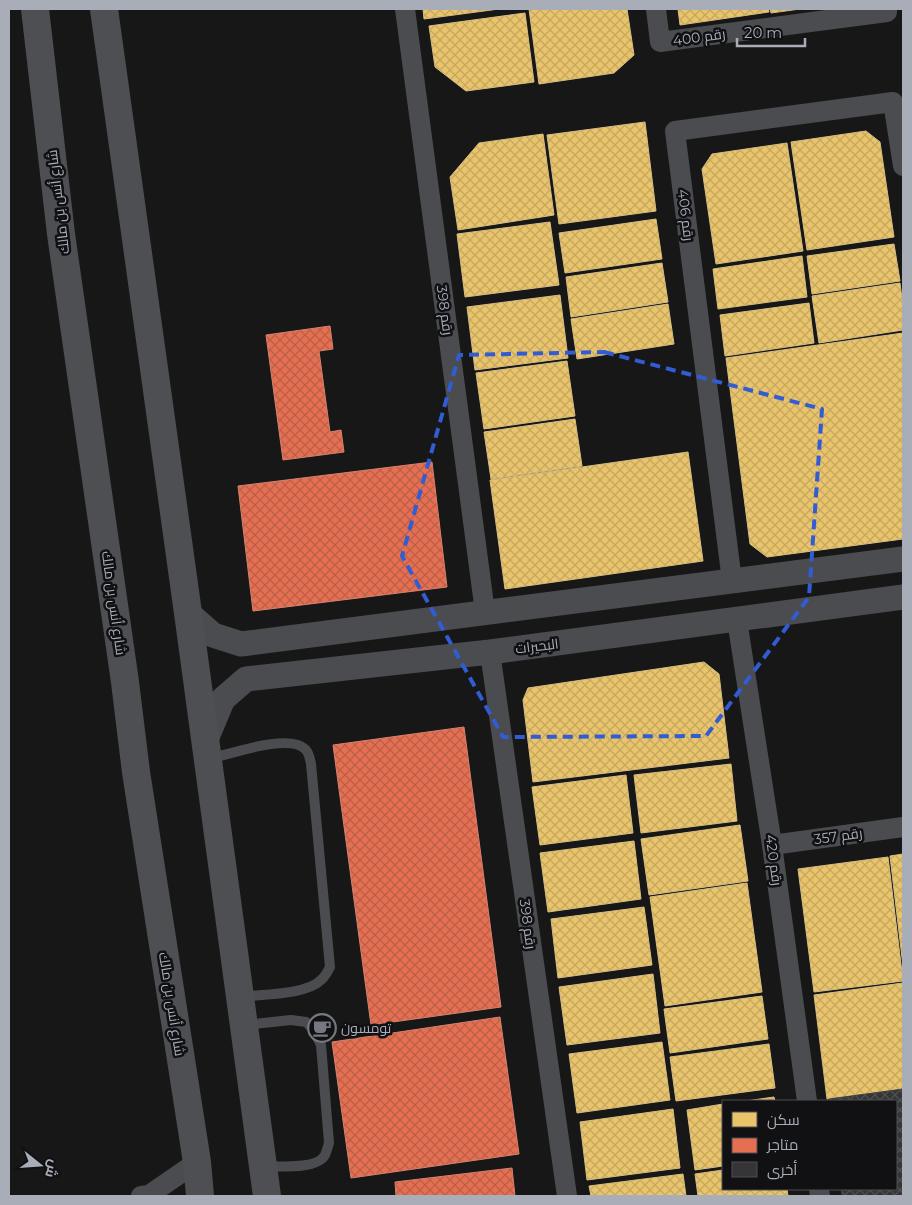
<svg xmlns="http://www.w3.org/2000/svg" width="912" height="1205" viewBox="0 0 912 1205" font-family="Montserrat,Cairo,sans-serif">
	<defs>
		<pattern id="homes-cross-hatch" width="8" height="8" patternUnits="userSpaceOnUse" patternTransform="scale(1.25)"><rect width="8" height="8" fill="#e9c46a"/><path d="M0 0l8 8M0 8l8-8" fill="none" stroke="#c4a760"/></pattern>
		<pattern id="shops-cross-hatch" width="8" height="8" patternUnits="userSpaceOnUse" patternTransform="scale(1.25)"><rect width="8" height="8" fill="#e76f51"/><path d="M0 0l8 8M0 8l8-8" fill="none" stroke="#ba604a"/></pattern>
		<pattern id="building-cross-hatch" width="8" height="8" patternUnits="userSpaceOnUse" patternTransform="scale(1.25)"><rect width="8" height="8" fill="#353536"/><path d="M0 0l8 8M0 8l8-8" fill="none" stroke="#4f5051"/></pattern>
	</defs>
	<rect width="100%" height="100%" fill="#171717"/>
	<g fill="url(#homes-cross-hatch)" stroke="#d6bd81">
		<path d="M 423,9 L 499,9 L 424,19 Z"/>
		<path d="M 529,9 L 627,9 L 634,55 L 614,73 L 539,84 Z"/>
		<path d="M 678,9 L 768,9 L 769,12 L 680,25 Z"/>
		<path d="M 770,9 L 800,9 L 771,13 Z"/>
		<path d="M 525,13 L 534,82 L 466,91 L 435,67 L 429,26 Z"/>
		<path d="M 645,122 L 656,211 L 559,224 L 547,135 Z"/>
		<path d="M 866,131 L 880,142 L 894,237 L 807,250 L 791,142 Z"/>
		<path d="M 543,134 L 554,215 L 458,230 L 450,177 L 479,143 Z"/>
		<path d="M 787,143 L 803,251 L 716,264 L 702,169 L 712,154 Z"/>
		<path d="M 656,219 L 662,259 L 565,273 L 559,233 Z"/>
		<path d="M 550,222 L 559,285 L 465,297 L 457,234 Z"/>
		<path d="M 894,244 L 900,281 L 812,294 L 807,256 Z"/>
		<path d="M 802,256 L 807,297 L 718,309 L 713,269 Z"/>
		<path d="M 662,263 L 668,302 L 571,317 L 566,277 Z"/>
		<path d="M 900,283 L 903,307 L 903,330 L 819,343 L 812,296 Z"/>
		<path d="M 560,295 L 568,358 L 475,370 L 467,307 Z"/>
		<path d="M 809,303 L 814,343 L 725,356 L 720,315 Z"/>
		<path d="M 668,304 L 674,344 L 577,359 L 571,319 Z"/>
		<path d="M 903,333 L 903,539 L 767,557 L 750,544 L 726,358 Z"/>
		<path d="M 567,361 L 575,416 L 484,429 L 476,373 Z"/>
		<path d="M 575,419 L 582,466 L 491,479 L 484,432 Z"/>
		<path d="M 688,452 L 703,561 L 505,589 L 490,480 Z"/>
		<path d="M 704,662 L 719,674 L 729,758 L 533,782 L 523,700 L 528,688 Z"/>
		<path d="M 731,764 L 737,821 L 641,833 L 634,775 Z"/>
		<path d="M 626,775 L 633,833 L 540,845 L 532,787 Z"/>
		<path d="M 740,825 L 748,881 L 649,895 L 641,839 Z"/>
		<path d="M 634,841 L 641,899 L 548,912 L 540,853 Z"/>
		<path d="M 903,854 L 903,966 L 890,856 Z"/>
		<path d="M 888,857 L 903,981 L 814,992 L 798,869 Z"/>
		<path d="M 747,883 L 762,992 L 665,1006 L 650,897 Z"/>
		<path d="M 644,907 L 652,965 L 558,978 L 551,919 Z"/>
		<path d="M 653,974 L 660,1033 L 567,1045 L 559,987 Z"/>
		<path d="M 903,983 L 903,1089 L 827,1099 L 814,995 Z"/>
		<path d="M 762,996 L 768,1039 L 670,1053 L 664,1009 Z"/>
		<path d="M 662,1042 L 670,1100 L 577,1113 L 569,1054 Z"/>
		<path d="M 769,1044 L 775,1088 L 676,1101 L 670,1057 Z"/>
		<path d="M 774,1097 L 775,1101 L 746,1101 Z"/>
		<path d="M 723,1104 L 723,1166 L 695,1170 L 687,1110 Z"/>
		<path d="M 673,1109 L 680,1168 L 587,1180 L 580,1122 Z"/>
		<path d="M 723,1170 L 723,1189 L 787,1189 L 788,1196 L 698,1196 L 695,1174 Z"/>
		<path d="M 683,1174 L 686,1196 L 591,1196 L 589,1186 Z"/>
	</g>
	<g fill="url(#shops-cross-hatch)" stroke="#d48270">
		<path d="M 330,326 L 333,349 L 319,351 L 330,432 L 341,430 L 344,452 L 283,460 L 266,335 Z"/>
		<path d="M 432,462 L 447,587 L 253,611 L 238,486 Z"/>
		<path d="M 464,727 L 501,1007 L 371,1025 L 333,745 Z"/>
		<path d="M 500,1017 L 519,1154 L 351,1178 L 332,1042 Z"/>
		<path d="M 512,1168 L 515,1196 L 396,1196 L 395,1182 Z"/>
	</g>
	<path fill="url(#building-cross-hatch)" stroke="#3f4043" d="M 903,1089 L 903,1196 L 842,1196 L 841,1189 L 896,1189 L 896,1101 L 829,1101 L 829,1099 Z"/>
	<g fill="none" stroke-linecap="round" stroke-linejoin="round">
		<g stroke="#4b4c50" stroke-width="10">
			<path d="M 209,759 C 230,754 289,733 305,749 C 309,752 310,759 311,764 L 330,967 C 328,971 325,977 321,980 C 306,995 262,994 240,997"/>
			<path d="M 244,1025 L 291,1020 L 306,1022 L 313,1029 L 321,1045 L 329,1143 C 328,1146 327,1151 325,1155 C 317,1170 279,1166 264,1166"/>
		</g>
		<g stroke="#4b4c50" stroke-width="20">
			<path d="M 405,9 L 485,612"/>
			<path d="M 656,9 L 660,42 L 887,12 L 887,9"/>
			<path d="M 732,581 L 675,131 L 893,102 L 903,166"/>
			<path d="M 737,620 L 772,845 L 807,1101"/>
			<path d="M 490,652 L 567,1196"/>
			<path d="M 772,845 L 903,827"/>
			<path d="M 819,1189 L 820,1196"/>
			<path d="M 141,1196 L 149,1195 L 197,1162"/>
		</g>
		<g stroke="#4b4c50" stroke-width="25">
			<path d="M 188,613 L 213,635 L 241,644 L 903,559"/>
			<path d="M 205,742 L 223,699 L 246,679 L 490,652 L 903,597"/>
		</g>
		<g stroke="#4d4f52" stroke-width="28">
			<path d="M 35,9 L 61,234 L 125,682 L 136,772 L 197,1162 L 200,1196"/>
			<path d="M 104,9 L 188,613 L 267,1196"/>
		</g>
	</g>
	<path fill="none" stroke="#325cd3" stroke-width="4" stroke-dasharray="10 6" stroke-linejoin="round" d="M 604,352 L 822,409 L 809,597 L 706,736 L 503,737 L 402,556 L 459,355 Z"/>
	<defs>
		<symbol id="cafe-ring" viewBox="-11 -11 22 22"><circle r="9.5" fill="#111113" stroke="#757880" stroke-width="1.5"/><path d="M-5.5-4.5H6V0H3Q3 3.5 0 3.5H-2.5Q-5.5 3.5-5.5 0ZM3-3.2v2h1.7v-2ZM-6 4.5H4V6H-6Z" fill="#757880"/></symbol>
	</defs>
	<g fill-rule="evenodd">
		<use href="#cafe-ring" x="306" y="1012" width="32" height="32"/>
	</g>
	<g text-anchor="middle" stroke-width="5" stroke-linejoin="round" paint-order="stroke">
		<g font-size="14" fill="#a8adb8" stroke="#111113">
			<text transform="translate(699 37) rotate(-8)" y="5">رقم 400</text>
			<text transform="translate(58 202) rotate(-97)" y="5">شارع أنس بن مالك</text>
			<text transform="translate(686 215) rotate(83)" y="5">رقم 406</text>
			<text transform="translate(445 310) rotate(82)" y="5">رقم 398</text>
			<text transform="translate(114 603) rotate(82)" y="5">شارع أنس بن مالك</text>
			<text transform="translate(537 646) rotate(-7)" y="5">البحيرات</text>
			<text transform="translate(838 836) rotate(-8)" y="5">رقم 357</text>
			<text transform="translate(774 860) rotate(82)" y="5">رقم 420</text>
			<text transform="translate(528 924) rotate(82)" y="5">رقم 398</text>
			<text transform="translate(172 1004) rotate(81)" y="5">شارع أنس بن مالك</text>
		</g>
		<g font-size="14" fill="#a8adb8" stroke="#111113" text-anchor="start">
			<text x="341" y="1033">تومسون</text>
		</g>
	</g>
	<rect width="912" height="1205" fill="none" stroke="#a8adb8" stroke-width="20"/>
	<rect x="722" y="1100" width="175" height="90" fill="#111113" stroke="#4d4f55"/>
	<rect x="732" y="1112" width="25" height="15" fill="#e9c46a" stroke="#4d4f55"/>
	<text x="767" y="1125" font-size="15" fill="#a8adb8">سكن</text>
	<rect x="732" y="1138" width="25" height="15" fill="#e76f51" stroke="#4d4f55"/>
	<text x="767" y="1150" font-size="15" fill="#a8adb8">متاجر</text>
	<rect x="732" y="1162" width="25" height="15" fill="#353536" stroke="#4d4f55"/>
	<text x="767" y="1175" font-size="15" fill="#a8adb8">أخرى</text>
	<g transform="translate(40 1165) rotate(107)" stroke="#111113" stroke-width="4" paint-order="stroke">
	<path d="M0-4L9 19L0 12L-9 19Z" fill="#a8adb8"/>
	<text y="-8" font-size="14" font-weight="bold" text-anchor="middle" fill="#a8adb8">ش</text>
	</g>
	<path d="M737 38v8h68v-8" fill="none" stroke="#a8adb8" stroke-width="2.5"/>
	<text x="744" y="38" font-size="15" fill="#a8adb8" stroke="#111113" stroke-width="4" paint-order="stroke">20 m</text>
</svg>
